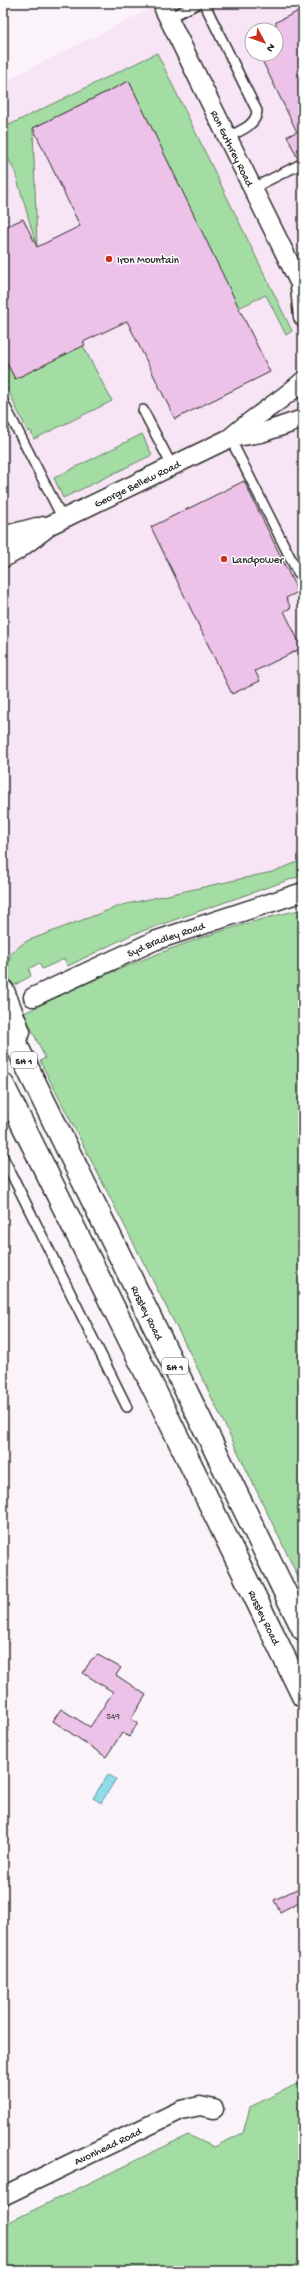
<svg xmlns="http://www.w3.org/2000/svg" width="306" height="2274" viewBox="0 0 306 2274" font-family="'Gochi Hand',sans-serif">
	<rect width="100%" height="100%" fill="#fbf3fa"/>
	<filter id="ink" filterUnits="userSpaceOnUse"><feTurbulence type="fractalNoise" baseFrequency=".025" numOctaves="2"/><feDisplacementMap in="SourceGraphic" scale="8" xChannelSelector="R" yChannelSelector="G"/><feConvolveMatrix kernelMatrix="1 2 1 2 8 2 1 2 1" color-interpolation-filters="sRGB"/></filter>
	<g filter="url(#ink)">
		<path fill="#f7e4f5" fill-rule="evenodd" d="M 162,3 L 303,3 L 303,860 L 272,872 L 11,952 L 7,972 L 3,960 L 3,82 ZM 252,30 L 276,30 L 276,54 L 252,54 Z"/>
		<g fill="#a3dda3" stroke="#678467">
			<path d="M 157,53 L 292,331 L 286,335 L 266,295 L 236,309 L 129,81 L 33,128 L 37,247 L 15,172 L 3,148 L 3,128 Z"/>
			<path d="M 82,344 L 112,401 L 34,439 L 31,431 L 28,432 L 3,380 L 3,355 L 15,379 Z"/>
			<path d="M 142,434 L 152,455 L 63,498 L 54,478 Z"/>
			<path d="M 303,860 L 303,875 L 131,935 L 68,966 L 64,959 L 42,969 L 39,963 L 29,969 L 31,976 L 13,986 L 7,972 L 11,952 L 27,941 L 122,905 L 272,872 Z"/>
			<path d="M 303,909 L 303,1587 L 194,1361 L 40,1061 L 45,1058 L 24,1013 C 114,969 205,931 303,909 Z"/>
			<path d="M 303,2081 L 303,2271 L 3,2271 L 3,2225 L 188,2135 L 214,2147 L 243,2133 L 250,2107 Z"/>
		</g>
		<path fill="#8ddde9" stroke="#66969d" d="M 108,1774 L 116,1779 L 101,1803 L 93,1798 Z"/>
		<g fill="#edc2e8" stroke="#2b2b2b">
			<path d="M 303,9 L 303,157 L 298,159 L 287,136 L 297,132 L 259,54 L 276,54 L 276,22 Z"/>
			<path d="M 129,81 L 270,372 L 175,419 L 127,321 L 83,342 L 85,345 L 15,379 L 3,355 L 3,228 L 23,219 L 37,247 L 80,226 L 33,128 Z"/>
			<path d="M 244,481 L 298,592 L 286,598 L 291,608 L 284,611 L 302,648 L 255,671 L 260,681 L 232,694 L 151,527 Z"/>
			<path d="M 98,1655 L 121,1668 L 116,1675 L 146,1695 L 131,1719 L 138,1723 L 129,1737 L 122,1733 L 106,1757 L 53,1721 L 61,1709 L 90,1727 L 113,1692 L 83,1673 L 91,1660 Z"/>
			<path d="M 303,1886 L 303,1900 L 280,1912 L 274,1900 Z"/>
		</g>
		<g fill="none" stroke-linecap="round" stroke-linejoin="round">
			<path stroke="#d1cbd1" stroke-width="18" stroke-dasharray="18 9" stroke-linecap="butt" d="M 3,1012 L 33,997"/>
			<defs>
				<g id="lane">
					<path d="M 204,3 L 257,111 C 256,126 239,131 228,137"/>
					<path d="M 168,18 L 199,3"/>
					<path d="M 253,188 L 303,163"/>
					<path d="M 3,402 L 63,519"/>
					<path d="M 143,410 L 172,466"/>
					<path d="M 230,438 L 298,573 L 303,574"/>
					<path d="M 3,1157 L 127,1407"/>
				</g>
				<g id="street">
					<path id="s1" d="M 164,9 L 303,290"/>
					<path d="M 300,287 L 303,317"/>
					<path d="M 230,438 C 253,417 280,402 303,381"/>
					<path id="s2" d="M 44,528 L 230,438 L 261,433 L 303,419"/>
					<path id="s3" d="M 33,997 L 154,941 L 303,892"/>
					<path id="s4" d="M 3,2196 L 181,2110 L 200,2106 L 214,2109"/>
				</g>
				<g id="highway">
					<path d="M 3,538 L 37,529"/>
					<path d="M 3,556 L 16,549 L 44,528"/>
					<path d="M 3,991 L 19,1032"/>
					<path id="s5" d="M 3,1018 L 303,1629"/>
					<path id="s6" d="M 3,1085 L 157,1395 L 303,1696"/>
				</g>
			</defs>
			<use href="#lane" stroke="#2b2b2b" stroke-width="12"/>
			<use href="#street" stroke="#2b2b2b" stroke-width="21"/>
			<use href="#highway" stroke="#2b2b2b" stroke-width="25"/>
			<use href="#lane" stroke="#fff" stroke-width="9"/>
			<use href="#street" stroke="#fff" stroke-width="18"/>
			<use href="#highway" stroke="#fff" stroke-width="22"/>
		</g>
	</g>
	<g fill="#c8321e" stroke="#fff" stroke-width="1.5">
		<circle cx="109" cy="259" r="4"/>
		<circle cx="224" cy="559" r="4"/>
	</g>
	<g text-anchor="middle" stroke-width="3" stroke-linejoin="round" paint-order="stroke">
		<g font-size="9" fill="#5c515a">
			<text x="113" y="1719">549</text>
		</g>
		<g fill="#fff" stroke="#6b6b6b" stroke-width="1">
			<rect x="11" y="1052" width="26" height="16" rx="3"/>
			<rect x="162" y="1358" width="26" height="16" rx="3"/>
		</g>
		<g font-size="10" font-weight="bold" fill="#2b2b2b">
			<text x="24" y="1064">SH 1</text>
			<text x="175" y="1370">SH 1</text>
		</g>
		<g font-size="11" fill="#2b2b2b" stroke="#fff">
			<text dy="4" stroke="none"><textPath href="#s1" startOffset="155">Ron Guthrey Road</textPath></text>
			<text dy="4" stroke="none"><textPath href="#s2" startOffset="103">George Bellew Road</textPath></text>
			<text dy="4" stroke="none"><textPath href="#s3" startOffset="145">Syd Bradley Road</textPath></text>
			<text dy="4" stroke="none"><textPath href="#s5" startOffset="328">Russley Road</textPath></text>
			<text dy="4" stroke="none"><textPath href="#s6" startOffset="593">Russley Road</textPath></text>
			<text dy="4" stroke="none"><textPath href="#s4" startOffset="116">Avonhead Road</textPath></text>
		</g>
		<g font-size="11" fill="#2b2b2b" stroke="#fff" text-anchor="start">
			<text x="117" y="263">Iron Mountain</text>
			<text x="232" y="563">Landpower</text>
		</g>
	</g>
	<rect width="306" height="2274" fill="none" stroke="#fff" stroke-width="16"/>
	<rect x="8" y="8" width="290" height="2258" fill="none" stroke="#2b2b2b" stroke-width="1.5" filter="url(#ink)"/>
	<g transform="translate(264 42) rotate(131)"><circle r="19" fill="#ffffff" stroke="#aaaaaa"/>
	<path d="M0-3L7 15L0 10L-7 15Z" fill="#c8321e"/>
	<text y="-6" font-size="11" font-weight="bold" text-anchor="middle" fill="#2b2b2b">N</text>
	</g>
</svg>
